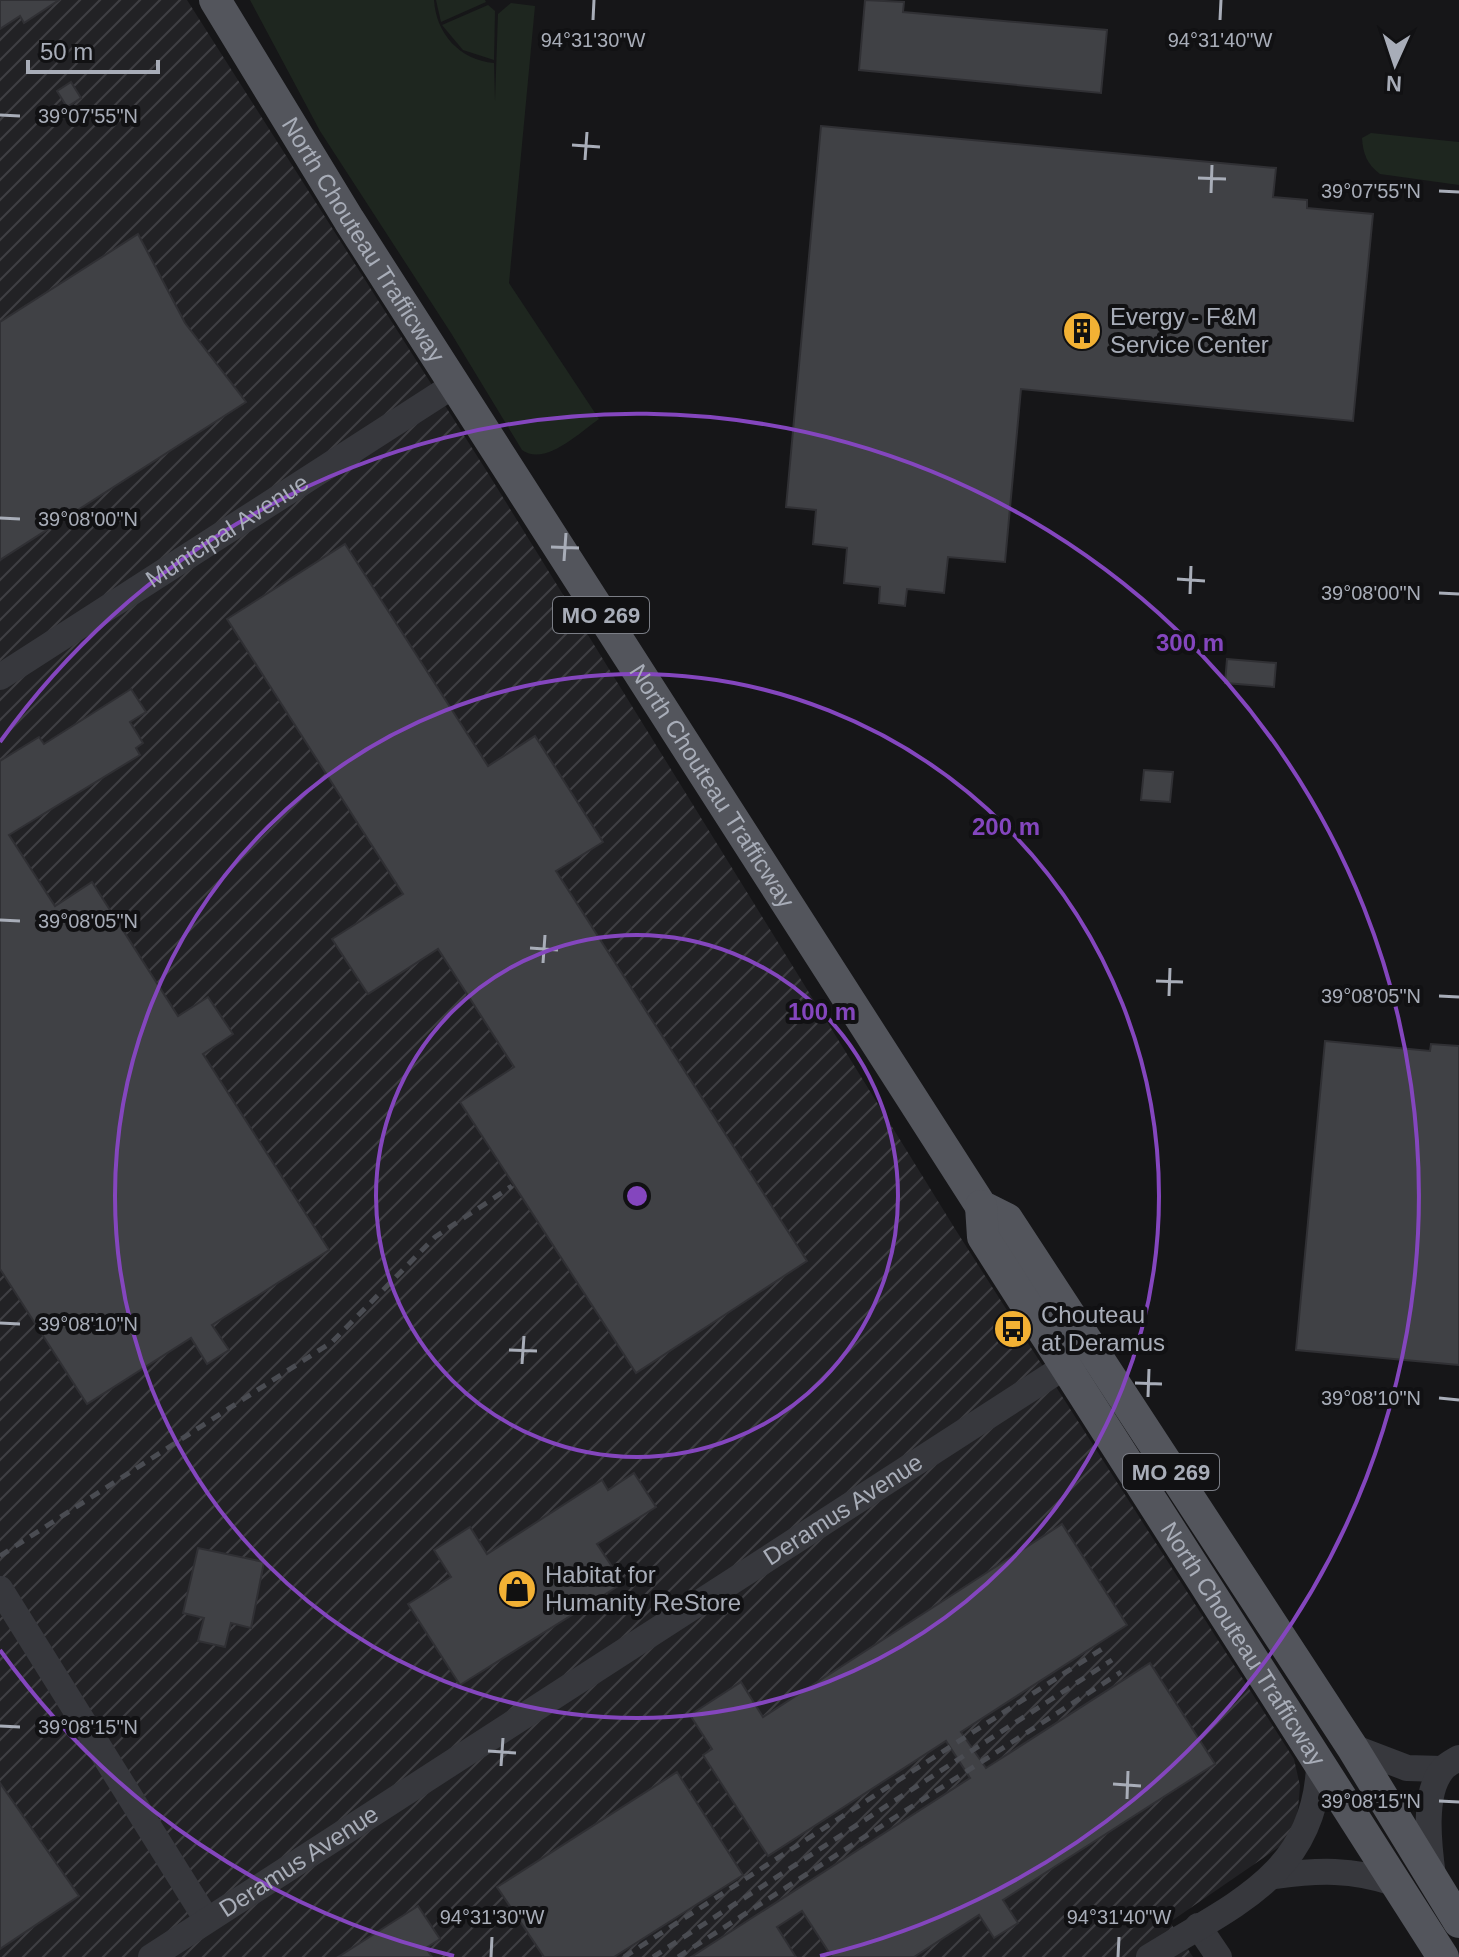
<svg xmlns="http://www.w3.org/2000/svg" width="1459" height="1957" viewBox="0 0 1459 1957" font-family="Arial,sans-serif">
	<defs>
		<pattern id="industrial-furrows" width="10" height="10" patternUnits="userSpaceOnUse" patternTransform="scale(2)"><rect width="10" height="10" fill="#222225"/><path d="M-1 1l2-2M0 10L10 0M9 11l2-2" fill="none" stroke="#3f3f43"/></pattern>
	</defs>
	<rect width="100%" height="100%" fill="#161618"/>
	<path fill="url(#industrial-furrows)" d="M 0,0 L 187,0 L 486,470 L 957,1232 L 1294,1759 L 1300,1786 L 1297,1819 L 1282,1845 L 1170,1922 L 1193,1957 L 0,1957 Z"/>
	<g fill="#1e261f">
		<path d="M 250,0 L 434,0 C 436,34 460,60 494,63 L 495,101 L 498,14 L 511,3 L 535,6 L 509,283 L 599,419 C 580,432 545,467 522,450 L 451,333 L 320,131 Z"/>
		<path d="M 436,0 L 485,0 L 486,2 L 441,22 Z"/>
		<path d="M 488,5 L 495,11 L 494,60 L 463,50 L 442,25 Z"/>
		<path d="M 1371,133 L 1459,142 L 1459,185 L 1380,174 C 1367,164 1363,154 1362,138 Z"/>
	</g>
	<g fill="#404145" stroke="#303034" stroke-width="2">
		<path d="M 0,0 L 59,0 L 24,23 L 20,16 L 0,29 Z"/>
		<path d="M 865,0 L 904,2 L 903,12 L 1107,30 L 1101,93 L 859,70 Z"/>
		<path d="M 71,82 L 81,98 L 67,107 L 57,91 Z"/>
		<path d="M 821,126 L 1276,168 L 1273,197 L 1307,200 L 1307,208 L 1373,214 L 1353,421 L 1021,389 L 1005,562 L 948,557 L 944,593 L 907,589 L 905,606 L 879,603 L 880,587 L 844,583 L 847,548 L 813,544 L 816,510 L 786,507 Z"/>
		<path d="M 138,234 L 185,323 L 246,402 L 0,560 L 0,322 Z"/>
		<path d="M 345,544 L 488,766 L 535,736 L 603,842 L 556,871 L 807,1261 L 636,1373 L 460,1102 L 514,1067 L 438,949 L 368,994 L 332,939 L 403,894 L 227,619 Z"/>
		<path d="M 1227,659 L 1276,663 L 1274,687 L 1225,683 Z"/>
		<path d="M 131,689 L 146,712 L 130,722 L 143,743 L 136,748 L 140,755 L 9,835 L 55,906 L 92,882 L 178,1016 L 208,997 L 233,1034 L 203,1054 L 329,1250 L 212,1325 L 229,1350 L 207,1364 L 191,1338 L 87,1404 L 0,1269 L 0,761 L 39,737 L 44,744 Z"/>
		<path d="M 1144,770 L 1173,772 L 1170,802 L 1141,800 Z"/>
		<path d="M 1325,1041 L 1430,1051 L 1431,1044 L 1459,1046 L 1459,1365 L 1296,1350 Z"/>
		<path d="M 634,1473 L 656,1507 L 597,1544 L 623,1583 L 460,1685 L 408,1604 L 451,1577 L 434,1550 L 470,1527 L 487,1554 L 602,1480 L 608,1490 Z"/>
		<path d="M 1062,1524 L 1127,1625 L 961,1732 L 986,1768 L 1150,1663 L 1215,1764 L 1003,1900 L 1018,1923 L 994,1938 L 979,1915 L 914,1957 L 832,1957 L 802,1911 L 777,1927 L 796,1957 L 691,1957 L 970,1778 L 946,1741 L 768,1856 L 703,1755 L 712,1749 L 690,1715 L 741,1682 L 763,1717 Z"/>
		<path d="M 198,1548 L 264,1562 L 251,1628 L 231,1623 L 225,1647 L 198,1641 L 204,1618 L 183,1613 Z"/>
		<path d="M 677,1772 L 743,1875 L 614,1957 L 544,1957 L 497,1887 Z"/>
		<path d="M 0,1783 L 79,1896 L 0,1949 Z"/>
		<path d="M 418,1906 L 440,1939 L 426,1948 L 432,1957 L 338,1957 Z"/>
	</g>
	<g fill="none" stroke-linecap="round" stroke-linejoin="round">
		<g stroke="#37383d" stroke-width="26">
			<path id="s1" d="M 0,677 L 454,385"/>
			<path d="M 0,1589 L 207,1920"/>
			<path d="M 1352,1747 L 1407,1768 L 1442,1769"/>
			<path d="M 1276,1876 C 1318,1870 1352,1869 1394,1883"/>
			<path d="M 1433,1876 C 1429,1847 1422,1793 1443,1769 C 1446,1765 1454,1761 1459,1758"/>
			<path d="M 1198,1926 L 1219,1957"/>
			<path id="s2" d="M 151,1957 L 1081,1356"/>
			<path d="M 1149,1957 C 1230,1906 1314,1876 1319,1767"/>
		</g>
		<g stroke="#53555c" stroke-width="32">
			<path id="s3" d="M 215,0 L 349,220 L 981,1206 L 1007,1219 L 1352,1747 L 1459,1922"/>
			<path id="s4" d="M 981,1206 L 983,1237 L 1443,1957"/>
		</g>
		<g stroke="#4a4c52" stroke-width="5" stroke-dasharray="10 8" stroke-linecap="butt">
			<path d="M 0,1556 L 332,1342 L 435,1237 L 512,1186"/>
			<path d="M 624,1957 L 1105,1647"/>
			<path d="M 653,1957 L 1112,1660"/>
			<path d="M 678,1957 L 1121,1672"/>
		</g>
	</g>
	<path fill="none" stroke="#a8adb8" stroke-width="3" d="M 593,20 L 594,0M 1220,20 L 1221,0M 0,115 L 20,116M 572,145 L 600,147M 585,160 L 587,132M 1198,178 L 1226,179M 1439,191 L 1459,192M 1211,193 L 1212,165M 0,518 L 20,519M 551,547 L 579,548M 564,561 L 566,533M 1177,579 L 1205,581M 1439,593 L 1459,594M 1190,594 L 1191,566M 0,920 L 20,921M 530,948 L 558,950M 543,963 L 545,935M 1156,981 L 1183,982M 1169,996 L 1170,968M 1439,996 L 1459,997M 0,1323 L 20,1324M 509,1350 L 537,1351M 522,1364 L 524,1336M 1135,1383 L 1162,1384M 1148,1397 L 1149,1369M 1439,1398 L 1459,1400M 0,1726 L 20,1727M 488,1751 L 516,1753M 501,1766 L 503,1738M 1113,1784 L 1141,1786M 1127,1799 L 1128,1771M 1439,1801 L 1459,1802M 491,1957 L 492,1937M 1118,1957 L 1119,1937"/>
	<g fill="none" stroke="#8446be" stroke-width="4">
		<circle cx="637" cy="1196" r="261"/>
		<circle cx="637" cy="1196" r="522"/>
		<path d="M454 1956A782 782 0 0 1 0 1650M0 742A782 782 0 1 1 820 1956"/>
	</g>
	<defs>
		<symbol id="building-disc" viewBox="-11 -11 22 22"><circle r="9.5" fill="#f2b134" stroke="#111113"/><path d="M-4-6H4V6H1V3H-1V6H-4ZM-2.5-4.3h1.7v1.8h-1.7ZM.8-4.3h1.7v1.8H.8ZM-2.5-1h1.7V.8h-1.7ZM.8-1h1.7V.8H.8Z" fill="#111"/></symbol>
		<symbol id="bus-disc" viewBox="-11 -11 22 22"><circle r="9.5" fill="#f2b134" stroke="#111113"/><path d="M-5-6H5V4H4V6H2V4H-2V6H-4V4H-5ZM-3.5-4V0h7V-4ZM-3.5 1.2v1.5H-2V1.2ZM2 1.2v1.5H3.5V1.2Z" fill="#111"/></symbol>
		<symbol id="shop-disc" viewBox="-11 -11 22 22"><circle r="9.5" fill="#f2b134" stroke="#111113"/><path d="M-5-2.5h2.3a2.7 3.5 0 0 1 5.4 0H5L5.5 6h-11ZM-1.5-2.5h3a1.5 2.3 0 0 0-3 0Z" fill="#111"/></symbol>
	</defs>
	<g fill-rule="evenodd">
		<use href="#building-disc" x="1060" y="309" width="44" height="44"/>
		<use href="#bus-disc" x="991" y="1307" width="44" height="44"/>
		<use href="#shop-disc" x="495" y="1567" width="44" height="44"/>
	</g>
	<g text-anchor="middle" stroke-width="8" stroke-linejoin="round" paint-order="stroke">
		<g fill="#111113" stroke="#7b7e86" stroke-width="2">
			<rect x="553" y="597" width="96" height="36" rx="6"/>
			<rect x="1123" y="1454" width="96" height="36" rx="6"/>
		</g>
		<g font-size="22" font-weight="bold" fill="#a8adb8">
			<text x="601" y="623">MO 269</text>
			<text x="1171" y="1480">MO 269</text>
		</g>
		<g font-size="24" fill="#a8adb8" stroke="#111113">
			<text dy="8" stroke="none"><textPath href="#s3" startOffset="282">North Chouteau Trafficway</textPath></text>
			<text dy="8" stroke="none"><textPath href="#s1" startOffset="270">Municipal Avenue</textPath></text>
			<text dy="8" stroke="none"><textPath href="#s3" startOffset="930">North Chouteau Trafficway</textPath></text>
			<text dy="8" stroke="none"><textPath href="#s2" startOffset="824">Deramus Avenue</textPath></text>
			<text dy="8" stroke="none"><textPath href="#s4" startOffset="514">North Chouteau Trafficway</textPath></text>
			<text dy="8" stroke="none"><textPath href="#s2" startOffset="176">Deramus Avenue</textPath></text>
		</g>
		<g font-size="24" fill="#a8adb8" stroke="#111113" text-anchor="start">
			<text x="1110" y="325">Evergy - F&amp;M<tspan x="1110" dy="28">Service Center</tspan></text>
			<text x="1041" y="1323">Chouteau<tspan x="1041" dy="28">at Deramus</tspan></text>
			<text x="545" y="1583">Habitat for<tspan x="545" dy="28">Humanity ReStore</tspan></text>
		</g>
	</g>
	<g font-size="20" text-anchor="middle" fill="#a8adb8" stroke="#111113" stroke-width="8" stroke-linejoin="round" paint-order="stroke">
		<text x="593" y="47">94°31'30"W</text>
		<text x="1220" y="47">94°31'40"W</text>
		<text x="88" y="123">39°07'55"N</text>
		<text x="1371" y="198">39°07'55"N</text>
		<text x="88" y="526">39°08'00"N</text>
		<text x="1371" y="600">39°08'00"N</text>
		<text x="88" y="928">39°08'05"N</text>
		<text x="1371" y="1003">39°08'05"N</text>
		<text x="88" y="1331">39°08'10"N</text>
		<text x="1371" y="1405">39°08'10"N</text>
		<text x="88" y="1734">39°08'15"N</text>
		<text x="1371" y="1808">39°08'15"N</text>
		<text x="492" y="1924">94°31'30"W</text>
		<text x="1119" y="1924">94°31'40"W</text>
	</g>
	<circle cx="637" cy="1196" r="12" fill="#8446be" stroke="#111113" stroke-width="4"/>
	<g font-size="24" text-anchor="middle" font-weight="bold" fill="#8446be" stroke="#111113" stroke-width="8" stroke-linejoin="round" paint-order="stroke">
		<text x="1190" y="651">300 m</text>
		<text x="1006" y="835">200 m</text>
		<text x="822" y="1020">100 m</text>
	</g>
	<g transform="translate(1395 64) rotate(183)" stroke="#111113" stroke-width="6" paint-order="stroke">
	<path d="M0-6L14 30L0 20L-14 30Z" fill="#a8adb8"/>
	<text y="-12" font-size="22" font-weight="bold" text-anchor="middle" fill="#a8adb8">N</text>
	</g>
	<path d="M28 60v12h130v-12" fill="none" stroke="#a8adb8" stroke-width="4"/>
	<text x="40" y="60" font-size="24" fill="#a8adb8" stroke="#111113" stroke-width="6" paint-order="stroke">50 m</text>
</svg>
